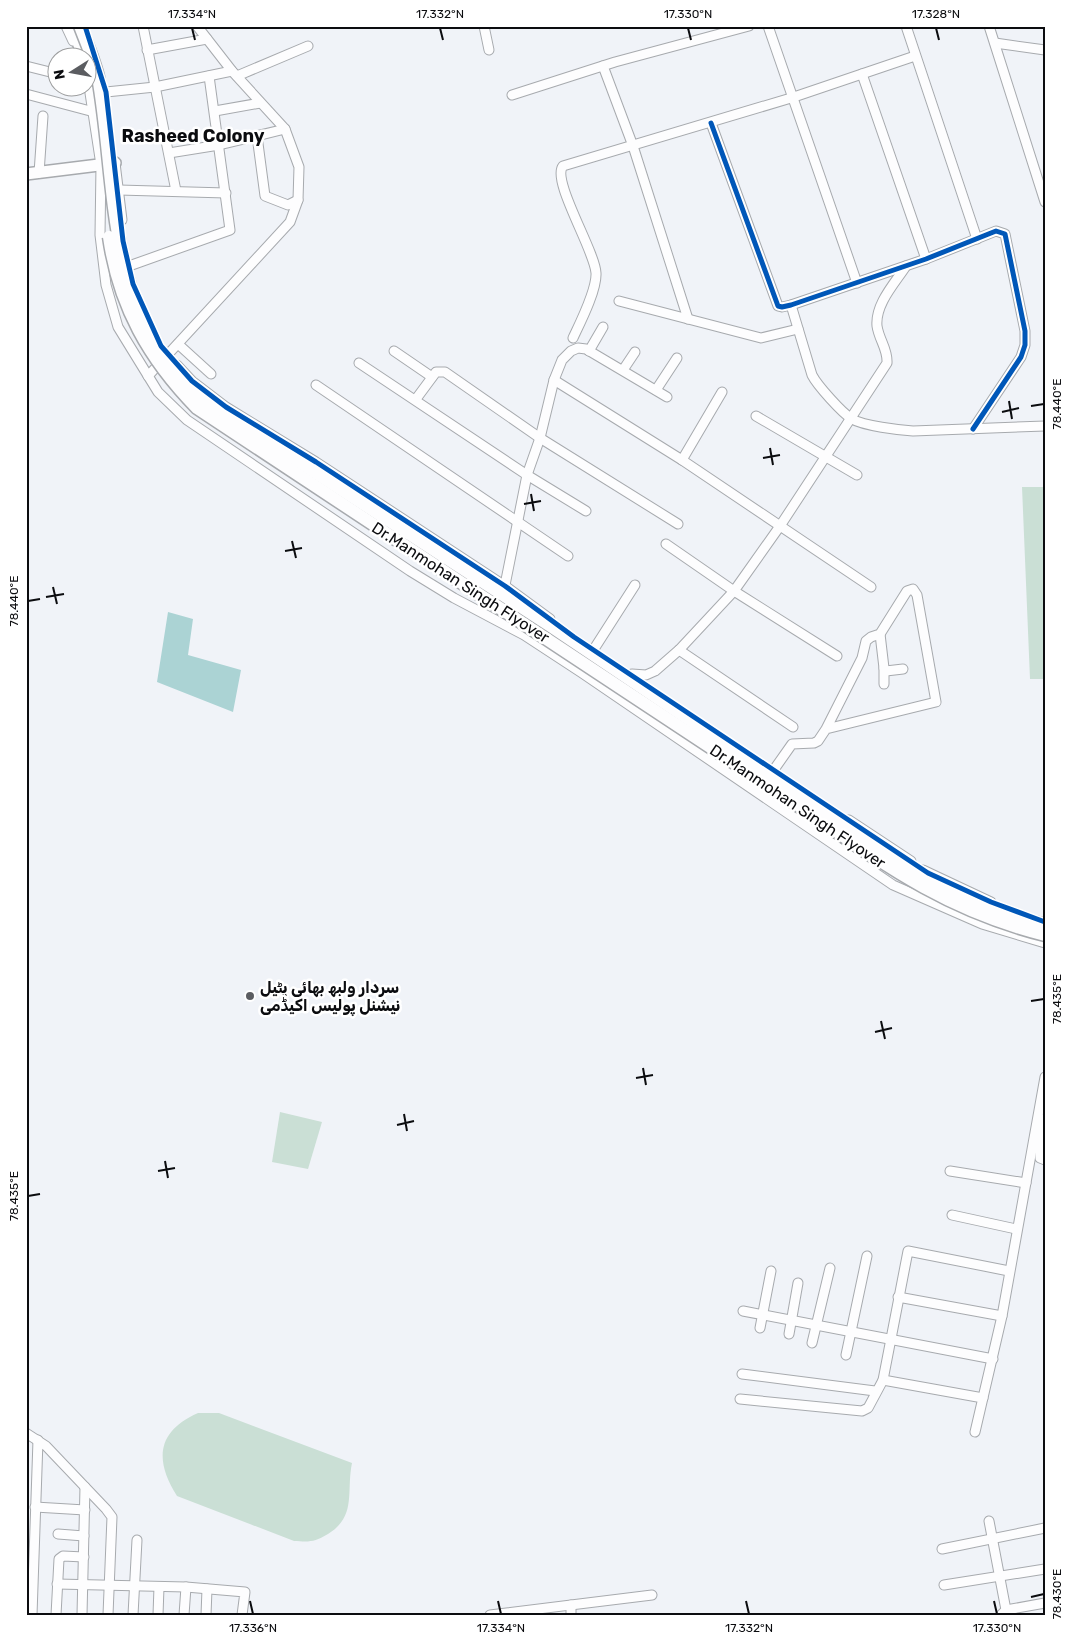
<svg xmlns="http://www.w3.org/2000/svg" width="1071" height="1641" viewBox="0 0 1071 1641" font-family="Rubik,Vazirmatn,sans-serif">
	<rect width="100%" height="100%" fill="#f0f3f8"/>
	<g fill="#cadfd5">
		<path d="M 1022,487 L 1045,487 L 1045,679 L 1030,679 Z"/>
		<path d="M 280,1112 L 322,1122 L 308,1169 L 272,1162 Z"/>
		<path d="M 198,1413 L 219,1413 L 352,1463 C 346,1492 357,1516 328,1534 C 314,1542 311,1542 294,1541 L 177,1496 C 154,1460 157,1431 198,1413 Z"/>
	</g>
	<path fill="#abd3d4" d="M 168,612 L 193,619 L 188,655 L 241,670 L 233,712 L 157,682 Z"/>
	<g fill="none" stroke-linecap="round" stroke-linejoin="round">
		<defs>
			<g id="minor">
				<path d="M 66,26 L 73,41"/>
				<path d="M 143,26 L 176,191"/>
				<path d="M 484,26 L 489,50"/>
				<path d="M 768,26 L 857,283"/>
				<path d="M 906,26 L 977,239"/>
				<path d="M 989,26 L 1045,202"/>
				<path d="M 995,43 L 1045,50"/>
				<path d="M 147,50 L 207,39"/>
				<path d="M 26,66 L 58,74"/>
				<path d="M 603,66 L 633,146 L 688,319"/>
				<path d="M 862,74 L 926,259"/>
				<path d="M 237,76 L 308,46"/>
				<path d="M 88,80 L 101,165 L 100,235 L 106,285 L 118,327 L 158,392 L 187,420 L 410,571 L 454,598 L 524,635 L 582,673 L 893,885 L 982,924 L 1045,943"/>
				<path d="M 106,92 L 155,87 L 232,71"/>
				<path d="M 26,94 L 94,112"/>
				<path d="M 512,95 L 615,62 L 749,26"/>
				<path d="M 215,111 L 260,103"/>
				<path d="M 711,123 L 778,306 L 782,307 L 791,305 L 926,259 L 996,231 L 1005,234 L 1025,331 L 1025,345 L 1021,357 L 973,429"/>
				<path d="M 257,136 L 265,196 L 288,205 L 298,200"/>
				<path d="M 169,153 L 219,145 L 285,129"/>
				<path d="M 115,163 L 122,220"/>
				<path d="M 39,173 L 43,116"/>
				<path d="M 119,190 L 226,193"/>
				<path d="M 129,266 L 230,230 L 209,76"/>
				<path d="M 619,301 L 761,338 L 798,329"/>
				<path d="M 791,305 L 812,375 C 817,385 842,413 852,419 C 864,426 899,430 913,431 L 1045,426"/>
				<path d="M 573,338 C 580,323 597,290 596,273 C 595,251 551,180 563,166 L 791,98 L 915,56"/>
				<path d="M 178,344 L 211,374"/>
				<path d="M 394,351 L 432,377"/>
				<path d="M 589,351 L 603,327"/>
				<path d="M 359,363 L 527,475 L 586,511"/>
				<path d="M 177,365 L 192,381 L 226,407 L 316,462 L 505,586 L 550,619"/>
				<path d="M 623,370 L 635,352"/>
				<path d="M 148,376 L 290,222 L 298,200 L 299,167 L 285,129 L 232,71 L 197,26"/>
				<path d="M 554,380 L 682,460"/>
				<path d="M 316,385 L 568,556"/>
				<path d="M 656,390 L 677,358"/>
				<path d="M 722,392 L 682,460 L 871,587"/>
				<path d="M 416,399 L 436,372 L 445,372 L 540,438 L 678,524"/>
				<path d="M 756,416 L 857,475"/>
				<path d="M 666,544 L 734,591 L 837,656"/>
				<path d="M 504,590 L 527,475 L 540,438 L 554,380 L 562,360 L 571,351 L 578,348 L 586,349 L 667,397"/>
				<path d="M 880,634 L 884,668 L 886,671 L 903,669"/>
				<path d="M 594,649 L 635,585"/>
				<path d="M 679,650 L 793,727"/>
				<path d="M 884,668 L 884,684"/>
				<path d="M 632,674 L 646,675 L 655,671 L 679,650 L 734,591 L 780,526 L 887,363 C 888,349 879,340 877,326 C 875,304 895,283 906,266"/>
				<path d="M 773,771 L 792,744 L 814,743 L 818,741 L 826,729 L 862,658 L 866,641 L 871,637 L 880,634 L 907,591 L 913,589 L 917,595 L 936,702 L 826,729"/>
				<path d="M 849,820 L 911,861"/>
				<path d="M 923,870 L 991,902"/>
				<path d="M 1043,1119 L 1040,1153 L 1040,1158 L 1045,1160"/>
				<path d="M 950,1171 L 1026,1183"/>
				<path d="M 952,1215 L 1016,1229"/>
				<path d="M 898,1297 L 1002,1316"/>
				<path d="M 743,1311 L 993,1359"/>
				<path d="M 760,1328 L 771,1271"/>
				<path d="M 789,1334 L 798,1283"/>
				<path d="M 812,1343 L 830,1268"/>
				<path d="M 846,1355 L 867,1256"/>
				<path d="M 742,1374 L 875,1391"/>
				<path d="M 883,1380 L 983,1398"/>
				<path d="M 740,1399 L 862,1411 L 868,1408 L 883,1380 L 908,1251 L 1009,1271"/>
				<path d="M 975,1432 L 1002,1316 L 1045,1077"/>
				<path d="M 26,1433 L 46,1446 L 106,1509 L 112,1517 L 108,1615"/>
				<path d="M 35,1507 L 85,1510"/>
				<path d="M 989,1521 L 1006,1610 L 1001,1615"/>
				<path d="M 58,1534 L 84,1536"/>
				<path d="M 942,1549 L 1045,1528"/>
				<path d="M 57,1584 L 186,1587 L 245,1592 L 242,1615"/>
				<path d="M 944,1585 L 1045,1569"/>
				<path d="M 1006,1610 L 1045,1603"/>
				<path d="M 32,1615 L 38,1440"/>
				<path d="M 56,1615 L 59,1559 L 63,1556 L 84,1557"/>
				<path d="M 82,1615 L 85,1487"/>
				<path d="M 133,1615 L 137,1540"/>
				<path d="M 158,1615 L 159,1587"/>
				<path d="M 184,1615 L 186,1587"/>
				<path d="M 206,1615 L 207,1589"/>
				<path d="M 490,1615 L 652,1595"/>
				<path d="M 571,1615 L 571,1605"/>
			</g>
			<path id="major" d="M 26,174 L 115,163"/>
			<path id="highway" d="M 73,26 L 84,58"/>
		</defs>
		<use href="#minor" stroke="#a7aaae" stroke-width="11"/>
		<use href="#major" stroke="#a7aaae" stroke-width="14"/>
		<use href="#highway" stroke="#a7aaae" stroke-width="15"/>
		<use href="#minor" stroke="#fdfdfe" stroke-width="9"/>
		<use href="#major" stroke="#fdfdfe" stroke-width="11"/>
		<use href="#highway" stroke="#fdfdfe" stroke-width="12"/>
		<defs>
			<g id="highway-bridge">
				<path d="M 80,26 C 86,42 94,60 98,77 C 115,171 107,272 162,356 C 172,371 188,385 201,398 L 552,627 L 921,876 C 961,898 1001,914 1045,925"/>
				<path d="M 109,237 C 119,306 149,359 197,408 L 810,813 C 889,868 949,911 1045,935"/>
			</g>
		</defs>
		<use href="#highway-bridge" stroke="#a7aaae" stroke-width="15" stroke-linecap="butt"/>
		<use href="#highway-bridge" stroke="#fdfdfe" stroke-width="12"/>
		<defs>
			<g id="cycleway">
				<path d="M 85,26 L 106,92 L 123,241 L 133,284 L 161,346 L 192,381 L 226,407 L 316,462 L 505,586 L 574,637 L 928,873 L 991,902 L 1045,922"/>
				<path d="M 711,123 L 778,306 L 782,307 L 791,305 L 926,259 L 996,231 L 1005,234 L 1025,331 L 1025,345 L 1021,357 L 973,429"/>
			</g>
		</defs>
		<use href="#cycleway" stroke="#fff" stroke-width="8"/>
		<use href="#cycleway" stroke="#0057b8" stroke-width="5"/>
	</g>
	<path fill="none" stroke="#0b0c0f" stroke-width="2" d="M 192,28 L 195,40M 440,28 L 443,40M 688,28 L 691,40M 936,28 L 939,40M 1009,401 L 1012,419M 1031,406 L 1044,404M 1002,412 L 1019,408M 770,448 L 773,465M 763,458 L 780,455M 531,494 L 534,511M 524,504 L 541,501M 292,541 L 296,558M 285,551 L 302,548M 53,587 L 57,604M 46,597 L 64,594M 28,601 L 40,599M 1031,1001 L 1044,999M 881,1021 L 885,1039M 875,1032 L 892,1028M 643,1068 L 646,1085M 636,1078 L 653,1075M 404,1114 L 407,1131M 397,1125 L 414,1121M 165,1161 L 168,1178M 158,1171 L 175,1168M 28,1196 L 40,1194M 1031,1597 L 1044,1594M 250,1601 L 253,1614M 498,1601 L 501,1614M 746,1601 L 749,1614M 994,1601 L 997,1614"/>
	<circle fill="#5b5d61" stroke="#fff" stroke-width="2" cx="250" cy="996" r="5"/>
	<g text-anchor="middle" stroke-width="5" stroke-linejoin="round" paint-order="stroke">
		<g font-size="16" fill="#0b0c0f" stroke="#fff">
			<text transform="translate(461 582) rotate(33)" y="6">Dr.Manmohan Singh Flyover</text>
			<text transform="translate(798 806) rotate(34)" y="6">Dr.Manmohan Singh Flyover</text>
		</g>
		<g font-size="16" font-weight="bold" fill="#0b0c0f" stroke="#fff" text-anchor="start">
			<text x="260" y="993">سردار ولبھ بھائی پٹیل<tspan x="260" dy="18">نیشنل پولیس اکیڈمی</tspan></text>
		</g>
		<g font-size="18" font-weight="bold" fill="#0b0c0f" stroke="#fff">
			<text x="193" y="142">Rasheed Colony</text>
		</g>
	</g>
	<rect width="1071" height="1641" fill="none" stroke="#ffffff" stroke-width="55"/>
	<g transform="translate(72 72) rotate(259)"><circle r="24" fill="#ffffff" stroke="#9d9e9f"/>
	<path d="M0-4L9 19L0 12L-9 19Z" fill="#5b5d61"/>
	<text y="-8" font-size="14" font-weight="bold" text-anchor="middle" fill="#0b0c0f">N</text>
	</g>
	<rect x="28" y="28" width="1016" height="1586" fill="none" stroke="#0b0c0f" stroke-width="2"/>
	<g font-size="12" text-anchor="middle" fill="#0b0c0f">
		<text x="192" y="18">17.334°N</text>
		<text x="440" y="18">17.332°N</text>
		<text x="688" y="18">17.330°N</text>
		<text x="936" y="18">17.328°N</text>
		<text transform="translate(1057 404) rotate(-90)" y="4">78.440°E</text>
		<text transform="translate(14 601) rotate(-90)" y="4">78.440°E</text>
		<text transform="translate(1057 999) rotate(-90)" y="4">78.435°E</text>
		<text transform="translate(14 1196) rotate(-90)" y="4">78.435°E</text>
		<text transform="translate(1057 1594) rotate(-90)" y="4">78.430°E</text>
		<text x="253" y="1632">17.336°N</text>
		<text x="501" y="1632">17.334°N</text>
		<text x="749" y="1632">17.332°N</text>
		<text x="997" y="1632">17.330°N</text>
	</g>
</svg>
